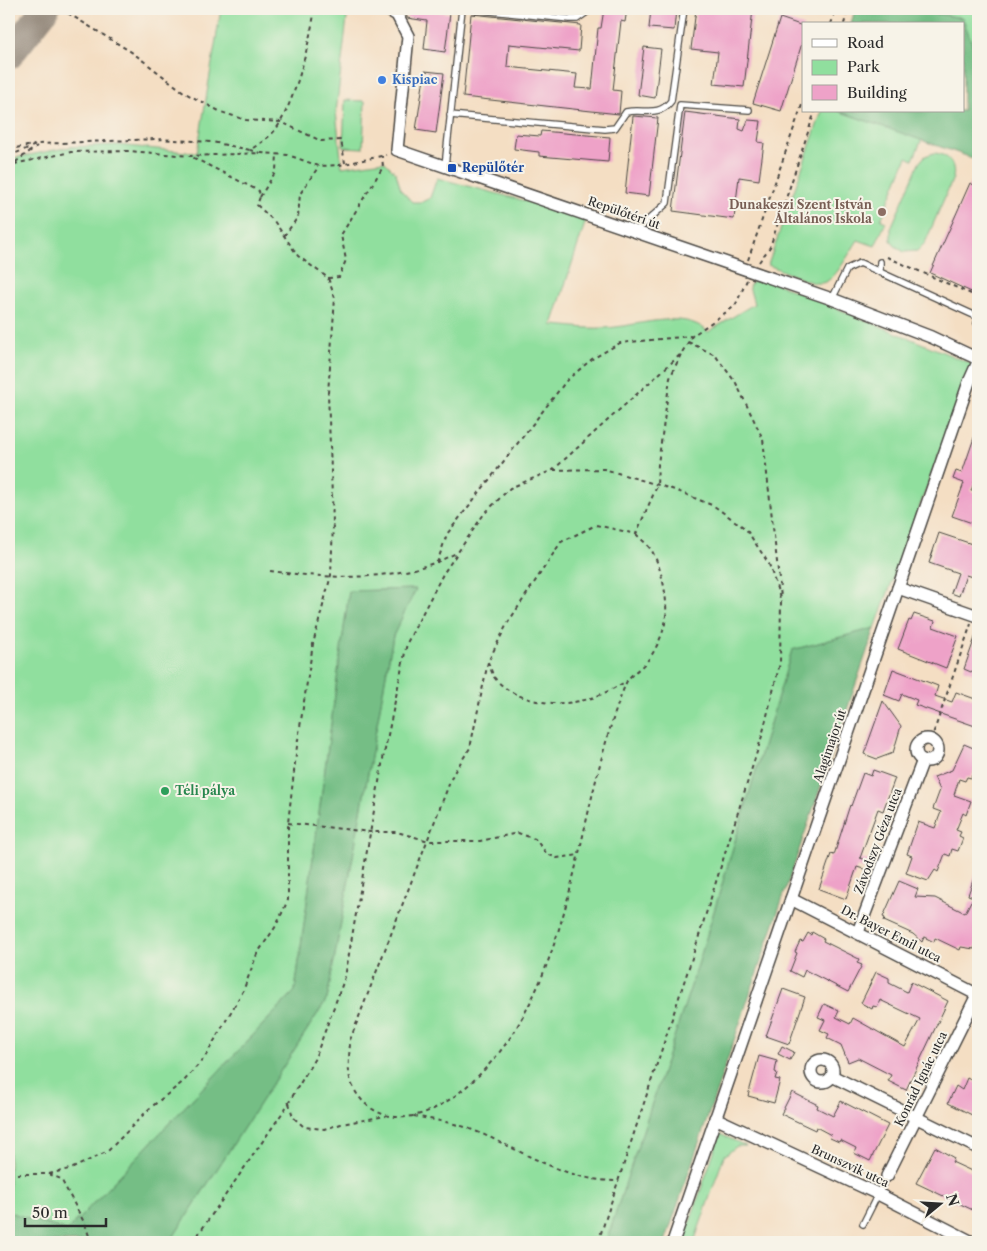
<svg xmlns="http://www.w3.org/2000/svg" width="987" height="1251" viewBox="0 0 987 1251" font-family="'Libre Caslon Text',serif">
	<rect width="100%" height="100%" fill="#f7f3e8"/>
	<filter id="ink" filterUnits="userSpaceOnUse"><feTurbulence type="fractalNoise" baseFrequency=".02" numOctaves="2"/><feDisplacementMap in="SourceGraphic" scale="10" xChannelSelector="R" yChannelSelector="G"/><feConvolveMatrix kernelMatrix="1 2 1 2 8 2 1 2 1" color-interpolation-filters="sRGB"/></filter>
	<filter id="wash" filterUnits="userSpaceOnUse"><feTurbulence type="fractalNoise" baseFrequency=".0096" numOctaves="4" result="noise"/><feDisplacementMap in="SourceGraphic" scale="20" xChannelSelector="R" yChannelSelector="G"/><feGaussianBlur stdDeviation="1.12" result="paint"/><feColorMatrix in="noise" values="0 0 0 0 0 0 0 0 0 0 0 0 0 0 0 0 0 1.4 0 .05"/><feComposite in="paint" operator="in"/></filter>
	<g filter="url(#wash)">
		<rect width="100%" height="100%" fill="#f4dec3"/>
		<g fill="#90df9e" stroke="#5e8564">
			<path d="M 221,9 L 348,9 L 336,112 L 342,167 L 384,161 L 396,173 L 401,190 L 412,202 L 422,202 L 430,198 L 437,178 L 587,217 L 552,325 C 569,326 586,329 603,328 C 633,328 683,307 708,332 L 754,304 L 749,286 L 758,276 L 972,364 L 875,628 L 792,650 L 698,965 L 606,1242 L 170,1242 L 327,999 L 393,636 L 415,589 L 349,591 L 295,991 L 67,1231 L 9,1212 L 9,159 L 70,147 L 117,145 L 197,153 Z"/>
			<path d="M 908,9 L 978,9 L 978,80 L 973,79 L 963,18 Z"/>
			<path d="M 345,100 L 365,101 L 363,148 L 343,147 Z"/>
			<path d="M 822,111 L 838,111 L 922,139 L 913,160 L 907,157 L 881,220 L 886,222 L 875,246 L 858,240 C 822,297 829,289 768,265 Z"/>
			<path d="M 934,153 C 948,154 956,164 953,178 L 925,243 L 917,251 L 904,252 L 894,245 L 891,240 L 891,228 L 919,163 L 925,156 Z"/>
			<path d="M 720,1134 L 746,1146 L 737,1146 L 724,1156 L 694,1242 L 683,1242 Z"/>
		</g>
		<g fill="#74be85" stroke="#507458">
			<path d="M 855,9 L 908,9 L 963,18 L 978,61 L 973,79 L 978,80 L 978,160 L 838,111 L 963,111 L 963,24 L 851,24 Z"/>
			<path d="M 416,589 L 393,636 L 327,999 L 170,1242 L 9,1242 L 9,1212 L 67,1231 L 295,991 L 349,591 Z"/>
			<path d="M 875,628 L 665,1242 L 606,1242 L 698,965 L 792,650 Z"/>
		</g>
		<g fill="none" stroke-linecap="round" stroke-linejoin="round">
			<path stroke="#908477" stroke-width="29" d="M 9,55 L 45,9"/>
		</g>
		<g id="blocks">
			<g fill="#eea2c8">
				<path d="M 406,9 L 450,13 L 445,52 L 424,49 L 427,21 L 407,18 Z"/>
				<path d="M 604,9 L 627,9 L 625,22 L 621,21 L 613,90 L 621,91 L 619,114 L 463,97 L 471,14 L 581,25 L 579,51 L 509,44 L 507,67 L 577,74 L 575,88 L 592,89 L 598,28 L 601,28 Z"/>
				<path d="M 651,9 L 676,9 L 674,30 L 649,28 Z"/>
				<path d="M 696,9 L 753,9 L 744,87 L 714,84 L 718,52 L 691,49 Z"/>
				<path d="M 780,18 L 803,26 L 803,40 L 781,111 L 753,103 Z"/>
				<path d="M 644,47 L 661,49 L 655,98 L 638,95 Z"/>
				<path d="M 425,71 L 444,73 L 436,133 L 416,130 Z"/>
				<path d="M 685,112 L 740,119 L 739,129 L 744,131 L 748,120 L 761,121 L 758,142 L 764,143 L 759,180 L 739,177 L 734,219 L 673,211 Z"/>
				<path d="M 633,116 L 658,118 L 649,196 L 625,193 Z"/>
				<path d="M 541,131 L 610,137 L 608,162 L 539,156 L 539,152 L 514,149 L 516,134 L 540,136 Z"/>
				<path d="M 970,183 L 978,187 L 978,295 L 930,273 Z"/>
				<path d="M 977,429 L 978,472 L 971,491 L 978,493 L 978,525 L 952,516 L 964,483 L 953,479 L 956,471 L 962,473 Z"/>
				<path d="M 939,533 L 978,546 L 978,579 L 966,575 L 959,596 L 951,593 L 958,573 L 929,563 Z"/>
				<path d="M 914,614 L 935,621 L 933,627 L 958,636 L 946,668 L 898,649 L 909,620 L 911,621 Z"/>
				<path d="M 977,632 L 978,633 L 978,675 L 964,669 Z"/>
				<path d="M 893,669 L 938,686 L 935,696 L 952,702 L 956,692 L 978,700 L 978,727 L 915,705 L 917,700 L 902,694 L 899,701 L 884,695 Z"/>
				<path d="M 883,701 L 901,726 L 893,753 L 877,759 L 864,754 Z"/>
				<path d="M 964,744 L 978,750 L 978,769 L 974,771 L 971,778 L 967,777 L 965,781 L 959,779 L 954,795 L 971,801 L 966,815 L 963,813 L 956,830 L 961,832 L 959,836 L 963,838 L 958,851 L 952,849 L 950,856 L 945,854 L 938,872 L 935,870 L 928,881 L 906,873 L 912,856 L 907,854 L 918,822 L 935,828 L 941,812 L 933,809 L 940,790 L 934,777 L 952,770 Z"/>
				<path d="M 873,770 L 895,778 L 883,811 L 878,809 L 860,858 L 873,862 L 870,871 L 857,867 L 846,899 L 819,889 L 831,854 L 834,855 L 850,805 L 851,806 L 863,773 L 871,776 Z"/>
				<path d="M 977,869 L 978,869 L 978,899 L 968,895 Z"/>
				<path d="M 899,881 L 918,889 L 915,897 L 935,898 L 965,913 L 971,901 L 978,901 L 978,941 L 974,949 L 961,947 L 960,950 L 935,938 L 934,942 L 924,937 L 922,942 L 913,934 L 884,921 L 885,918 L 883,917 Z"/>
				<path d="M 812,932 L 824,939 L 823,941 L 859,959 L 857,963 L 862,965 L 848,992 L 805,970 L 802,977 L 790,971 L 797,953 L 795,952 L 800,941 L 803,942 L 808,933 L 811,935 Z"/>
				<path d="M 876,972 L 889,978 L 889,983 L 907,992 L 911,982 L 948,1001 L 906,1090 L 888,1081 L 891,1075 L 858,1058 L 848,1062 L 841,1045 L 827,1038 L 829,1034 L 820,1030 L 825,1020 L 818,1017 L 824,1004 L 839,1011 L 836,1017 L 850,1024 L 853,1018 L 905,1047 L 920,1019 L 880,1000 L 877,1007 L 873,1006 L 872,1009 L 861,1003 Z"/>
				<path d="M 783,989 L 805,997 L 789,1044 L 766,1036 Z"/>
				<path d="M 782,1046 L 794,1052 L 790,1060 L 778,1054 Z"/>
				<path d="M 759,1056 L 777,1061 L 775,1072 L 777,1073 L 775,1079 L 780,1080 L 774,1103 L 748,1096 Z"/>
				<path d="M 967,1078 L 978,1084 L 978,1111 L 976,1117 L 948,1103 L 956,1086 L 962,1090 Z"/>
				<path d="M 792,1092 L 818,1105 L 817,1108 L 833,1116 L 841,1101 L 888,1125 L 870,1161 L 854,1153 L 856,1148 L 840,1140 L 839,1142 L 830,1138 L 831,1135 L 816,1127 L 815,1130 L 781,1114 Z"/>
				<path d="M 935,1147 L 954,1158 L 952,1162 L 978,1174 L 978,1204 L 975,1211 L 916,1183 Z"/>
			</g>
		</g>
	</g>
	<g filter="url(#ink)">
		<use href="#blocks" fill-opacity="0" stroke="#494642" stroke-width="1"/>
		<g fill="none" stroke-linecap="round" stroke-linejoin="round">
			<defs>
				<g id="lane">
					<path d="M 470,9 L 570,19 L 577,19 L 587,12 L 587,9"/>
					<path d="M 450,115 L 605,129 L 615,128 L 626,112 C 643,108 658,118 671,101 L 684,9"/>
					<path d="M 445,166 L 462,9"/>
					<path d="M 636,231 L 667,203 L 680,105 L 749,110"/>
					<path d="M 880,262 L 880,271"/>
					<path d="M 832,299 L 847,269 L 860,263 L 978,317"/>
					<path d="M 977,323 L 978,322"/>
					<path d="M 863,1224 L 887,1176"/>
				</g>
				<g id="street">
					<path d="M 388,10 L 397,15 L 408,36 L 397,150 L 832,299 L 931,337 L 978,359"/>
					<path d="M 898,588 L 978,616"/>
					<circle cx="927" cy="750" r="11"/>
					<path d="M 791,899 L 978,995"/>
					<path d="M 858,932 L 923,760"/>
					<circle cx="822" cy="1071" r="11"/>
					<path d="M 832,1076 L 978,1148"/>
					<path d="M 715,1118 L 878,1194 L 972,1242"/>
					<path d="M 887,1176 L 978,993"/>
					<path d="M 673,1242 L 969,382 L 978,362"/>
				</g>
			</defs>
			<use href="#lane" stroke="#494642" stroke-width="8"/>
			<use href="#street" stroke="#494642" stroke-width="14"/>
			<g stroke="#494642" stroke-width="2" stroke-dasharray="4 4" stroke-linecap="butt">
				<path d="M 61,9 L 133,53 L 185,93 L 221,112 L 246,120 L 281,122 L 321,141 L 341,140 L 345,163"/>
				<path d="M 831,24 L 836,9"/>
				<path d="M 844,24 L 848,9"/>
				<path d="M 9,149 L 34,145"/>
				<path d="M 250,150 L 260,153"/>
				<path d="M 9,156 L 38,144 L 156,139 L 212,142 L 250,150 C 262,142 274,135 281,121 C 298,90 309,44 315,9"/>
				<path d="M 14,164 L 71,152 L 129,151 L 190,156 L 261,153 L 288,155 L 319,166 L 340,165 L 386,155"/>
				<path d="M 9,167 L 37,146"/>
				<path d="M 260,197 L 276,171 L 277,154"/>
				<path d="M 284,236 L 298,217 L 300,194 L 319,166"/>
				<path d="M 887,257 L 978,297"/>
				<path d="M 748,260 L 803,102"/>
				<path d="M 759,262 L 770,247 L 815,111"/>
				<path d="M 328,278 L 339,277 L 346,260 L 341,235 L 383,167 L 382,156"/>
				<path d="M 688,342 L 715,355 L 736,383 L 763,439 L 781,597"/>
				<path d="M 553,470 L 604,469 L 675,490 L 714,506 L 746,529 L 769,564 L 781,601 L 780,663 L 762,736 L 692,958 L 598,1242"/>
				<path d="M 636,534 C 641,539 648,545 652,551 C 663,571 670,606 664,628 C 661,638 654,653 648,660 C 642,668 630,674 626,683 C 580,797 579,929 512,1035 C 487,1073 424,1139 374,1110 C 361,1103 350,1087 349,1072 C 348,1061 350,1050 350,1040 L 453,774 L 470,748 L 488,662 L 507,624 L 561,542 L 596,525 L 636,534 L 657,486 L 658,464 L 670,378 L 681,354"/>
				<path d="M 437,563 L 447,534 L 567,380 L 592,359 L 620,343 L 691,336"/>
				<path d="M 270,571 C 330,579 400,583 456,553"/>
				<path d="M 488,662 C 490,667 492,673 494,677 C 512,701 553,707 580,701 C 597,698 612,689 627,681"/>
				<path d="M 931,740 L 971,624"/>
				<path d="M 288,823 L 370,832 L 397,832 L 429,841 L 480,841 L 518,833 L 535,839 L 547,854 L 557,858 L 579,855"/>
				<path d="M 289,1103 L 293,1117 L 304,1127 L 324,1129 L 341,1124 L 386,1116"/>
				<path d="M 414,1116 C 432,1120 453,1122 470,1129 C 520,1148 564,1182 619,1181"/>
				<path d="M 9,1174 L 49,1174 L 73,1168 L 108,1151 L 150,1108 L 184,1081 L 205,1057 L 243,991 L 257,954 L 276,926 L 288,900 L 288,823 L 297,746 L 313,644 L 331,575 L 333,523 L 328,393 L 335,298 L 328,278 L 298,256 L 274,221 L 257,205 L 260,197 L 259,191 L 190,156"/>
				<path d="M 49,1174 L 61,1179 L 85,1224 L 91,1242"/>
				<path d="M 193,1242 L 285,1109 L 315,1058 L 345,977 L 383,759 L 407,643 L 443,574 L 484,514 L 510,488 L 553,470 L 681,354 L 692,336 L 735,306 L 747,280"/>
			</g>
			<use href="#lane" stroke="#fff" stroke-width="5.5"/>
			<use href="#street" stroke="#fff" stroke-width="11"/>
		</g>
	</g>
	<circle fill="#3f7fe0" stroke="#f7f3e8" stroke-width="2" cx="382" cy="80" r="5"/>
	<rect fill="#1a4fb4" stroke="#f7f3e8" stroke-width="2" x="447" y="163" width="10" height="10" rx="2.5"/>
	<circle fill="#8d6e63" stroke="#f7f3e8" stroke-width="2" cx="882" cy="212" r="5"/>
	<circle fill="#2e9e5b" stroke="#f7f3e8" stroke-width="2" cx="165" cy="791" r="5"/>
	<g text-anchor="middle" stroke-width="4" stroke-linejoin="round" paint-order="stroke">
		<g font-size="12" font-weight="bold" fill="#366cbe" stroke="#f7f3e8" text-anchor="start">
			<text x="392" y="84">Kispiac</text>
		</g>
		<g font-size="12" font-weight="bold" fill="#164399" stroke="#f7f3e8" text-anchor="start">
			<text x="462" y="172">Repülőtér</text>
		</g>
		<g font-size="12" font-weight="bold" fill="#785e54" stroke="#f7f3e8" text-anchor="end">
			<text x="872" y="209">Dunakeszi Szent István<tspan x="872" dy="14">Általános Iskola</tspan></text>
		</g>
		<g font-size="12" fill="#2b2b2b" stroke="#f7f3e8">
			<text transform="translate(624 213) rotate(19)" y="4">Repülőtéri út</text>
			<text transform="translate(830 746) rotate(-71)" y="4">Alagimajor út</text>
			<text transform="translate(878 841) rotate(-69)" y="4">Závodszy Géza utca</text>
			<text transform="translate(891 934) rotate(27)" y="4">Dr. Bayer Emil utca</text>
			<text transform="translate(921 1079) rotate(-64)" y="4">Konrád Ignác utca</text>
			<text transform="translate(850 1166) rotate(25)" y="4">Brunszvik utca</text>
		</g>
		<g font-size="12" font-weight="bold" fill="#27864d" stroke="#f7f3e8" text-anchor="start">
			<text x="175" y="795">Téli pálya</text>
		</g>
	</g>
	<rect width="987" height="1251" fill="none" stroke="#f7f3e8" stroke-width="30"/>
	<rect x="802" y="22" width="162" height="90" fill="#f7f3e8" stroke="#a5a39c"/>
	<rect x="812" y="39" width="25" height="8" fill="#ffffff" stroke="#a5a39c"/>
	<text x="847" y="48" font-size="15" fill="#2b2b2b">Road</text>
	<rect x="812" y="60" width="25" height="15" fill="#90df9e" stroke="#a5a39c"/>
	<text x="847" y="72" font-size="15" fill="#2b2b2b">Park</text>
	<rect x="812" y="85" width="25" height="15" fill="#eea2c8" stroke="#a5a39c"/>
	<text x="847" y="98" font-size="15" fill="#2b2b2b">Building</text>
	<g transform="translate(940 1204) rotate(72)" stroke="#f7f3e8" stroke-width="4" paint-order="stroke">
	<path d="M0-4L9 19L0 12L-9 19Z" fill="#2b2b2b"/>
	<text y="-8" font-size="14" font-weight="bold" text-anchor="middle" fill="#2b2b2b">N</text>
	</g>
	<path d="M25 1218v8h81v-8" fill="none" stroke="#2b2b2b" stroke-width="2.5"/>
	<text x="32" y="1218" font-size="15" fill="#2b2b2b" stroke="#f7f3e8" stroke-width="4" paint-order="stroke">50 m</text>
</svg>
